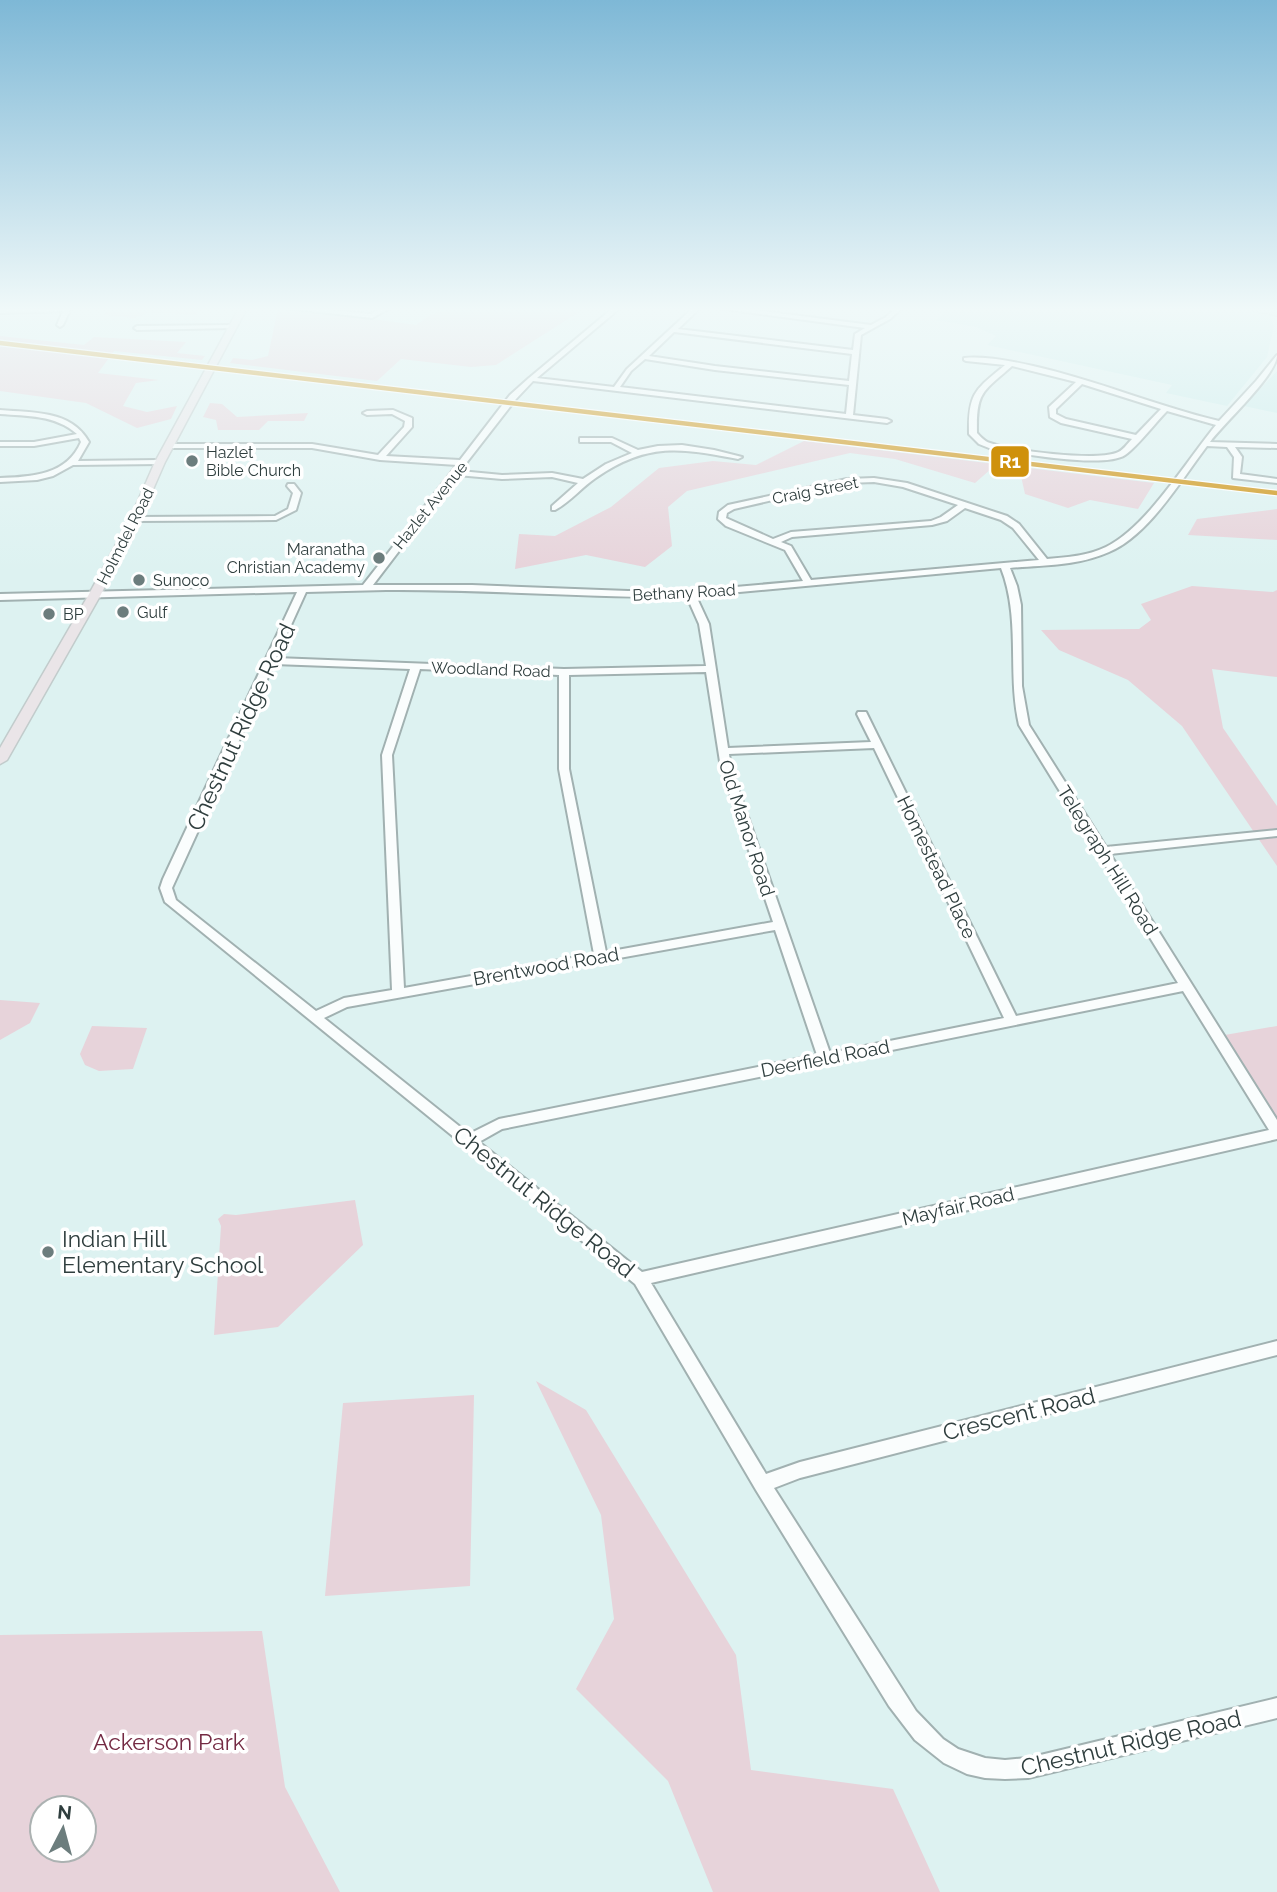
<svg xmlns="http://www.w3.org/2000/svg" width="1277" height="1892" viewBox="0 0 1277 1892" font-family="Raleway,sans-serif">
	<rect width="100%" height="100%" fill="#ddf2f1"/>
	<g fill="#caeceb">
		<path d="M 949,308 L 1245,308 L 1269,314 L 1274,326 L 1267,357 L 1227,406 L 1166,393 L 1172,385 L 987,345 L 996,336 L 976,327 L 936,320 Z"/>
		<path d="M 1277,371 L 1277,413 L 1244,406 Z"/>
	</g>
	<g fill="#e7d3da" fill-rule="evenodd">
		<path d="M 107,308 L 199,308 L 197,315 L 150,312 L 134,318 L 104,315 Z"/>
		<path d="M 278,308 L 375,317 L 358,317 L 416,325 L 432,314 L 456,308 L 611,308 L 607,311 L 582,310 L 496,365 L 471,367 L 401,359 L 377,381 L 230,363 L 233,358 L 252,360 L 268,356 Z"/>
		<path d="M 0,336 L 84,345 L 94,337 L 186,342 L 177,353 L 205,356 L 202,360 L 114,351 L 98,373 L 159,380 L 136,383 L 123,406 L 147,412 L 177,406 L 171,419 L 137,428 L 86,403 L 0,391 Z"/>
		<path d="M 210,403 L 222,404 L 237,417 L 308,413 L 304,421 L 268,421 L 259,430 L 218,430 L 216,420 L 203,417 Z"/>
		<path d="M 804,441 L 1154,483 L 1138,509 L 1090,500 L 1068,508 L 1025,494 L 1021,476 L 991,469 L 975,483 L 895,459 L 850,453 L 687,491 L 668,507 L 672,546 L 645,567 L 586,555 L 515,569 L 519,534 L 555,536 L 611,507 L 659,468 L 713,461 L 756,465 Z"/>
		<path d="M 1277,509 L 1277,540 L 1188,535 L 1197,519 Z"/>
		<path d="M 1192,586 L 1273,592 L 1277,590 L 1277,677 L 1212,669 L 1223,728 L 1277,806 L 1277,866 L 1182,726 L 1128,680 L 1059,650 L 1041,630 L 1139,629 L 1151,620 L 1141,604 Z"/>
		<path d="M 0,1000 L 40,1003 L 30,1023 L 0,1040 Z"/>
		<path d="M 92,1026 L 147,1028 L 133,1069 L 99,1071 L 85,1065 L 80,1054 Z"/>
		<path d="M 1277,1026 L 1277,1127 L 1219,1036 Z"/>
		<path d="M 355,1200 L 363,1245 L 278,1327 L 214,1335 L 221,1226 L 218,1219 L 224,1214 L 236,1215 Z"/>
		<path d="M 536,1381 L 586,1410 L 736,1655 L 751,1770 L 893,1789 L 940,1892 L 713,1892 L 668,1781 L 576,1689 L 614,1619 L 601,1515 Z"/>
		<path d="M 474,1395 L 470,1586 L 325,1596 L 343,1403 Z"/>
		<path d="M 262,1631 L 285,1787 L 340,1892 L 0,1892 L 0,1635 ZM 84,1808 L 84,1850 L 42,1850 L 42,1808 Z"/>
	</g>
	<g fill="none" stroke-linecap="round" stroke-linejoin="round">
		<defs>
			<g id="minor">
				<path d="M 71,308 L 63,325 L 60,327 L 57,325 L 63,311 L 0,313 L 0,309 Z"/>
				<path d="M 284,308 L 311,308 L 371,314 L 381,308 L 390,308 L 372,318 Z"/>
				<path d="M 613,308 L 620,308 L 537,378 L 614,387 L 627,369 L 693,308 L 700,308 L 678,329 L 853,350 L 855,334 L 865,328 L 716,308 L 738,308 L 871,325 L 886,317 L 895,308 L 902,308 L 890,319 L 861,335 L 853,415 L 887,419 L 891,421 L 887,423 L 533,381 L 516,399 L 460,471 L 502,475 L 552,473 L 583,479 L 606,464 L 632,453 L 611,442 L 580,442 L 580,438 L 612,438 L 638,450 L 658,446 L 682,445 L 714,450 L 742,457 L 738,459 C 681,448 648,442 597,477 C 583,486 570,502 555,510 L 552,510 L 552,506 L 578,483 L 552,477 L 502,479 L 457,475 L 373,585 L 472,585 L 628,591 L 690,591 L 803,581 L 785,550 L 726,526 L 718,519 L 719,512 L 728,505 L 847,479 L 874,478 L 907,483 L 1007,516 L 1019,524 L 1047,559 C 1068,557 1087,556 1106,547 C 1147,527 1187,460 1216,425 L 1167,411 C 1156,422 1136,448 1125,455 C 1104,469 1015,453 989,448 L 979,444 L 969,434 C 968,393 975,390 1005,365 L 966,361 L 964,360 L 964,358 C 986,356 1011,361 1033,366 C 1096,380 1156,406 1219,421 L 1256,381 L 1277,355 C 1277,375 1224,423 1210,442 L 1277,444 L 1277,448 L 1235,447 L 1242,457 L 1240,474 L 1277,479 L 1277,483 L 1233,478 L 1234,457 L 1227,447 L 1207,446 C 1181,480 1149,535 1109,552 C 1078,566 1043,565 1010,568 L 1017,586 L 1021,605 L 1022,686 L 1029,725 L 1106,847 L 1277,830 L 1277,836 L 1110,854 L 1277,1120 L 1277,1139 L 651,1283 L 766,1474 L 800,1462 L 1277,1341 L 1277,1355 L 800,1478 L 774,1488 L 916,1711 L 943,1739 L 958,1749 L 985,1758 L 1005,1760 L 1028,1758 L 1277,1698 L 1277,1718 L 1028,1778 L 1005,1779 L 985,1778 L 967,1774 L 944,1763 L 915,1740 L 889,1706 L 756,1490 L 635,1284 L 466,1147 L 462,1146 L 460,1142 L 165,902 L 160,888 L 163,879 L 297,592 L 0,600 L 0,594 L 363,585 L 457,465 L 380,460 L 312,448 L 167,448 L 167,444 L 312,444 L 378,455 L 404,427 L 405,421 L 392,414 L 367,415 L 363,413 L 367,411 L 393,410 L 412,418 L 412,427 L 386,456 L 460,460 L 510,395 L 529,378 ZM 674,332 L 852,354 L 849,381 L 715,366 L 649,356 ZM 645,359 L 715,370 L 849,385 L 846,414 L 620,387 L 631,371 ZM 1012,366 L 1076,382 L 1049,407 L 1050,417 L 1061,423 L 1132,439 C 1127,444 1123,451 1116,453 C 1094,461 1013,451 990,443 C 984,441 981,437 977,433 C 976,391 983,392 1012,366 ZM 1082,384 L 1161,409 L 1136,435 L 1066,419 L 1056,414 L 1056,409 ZM 874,482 L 903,487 L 958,505 L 941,517 L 931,521 L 791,532 L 773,539 L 726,518 L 727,513 L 734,509 L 847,483 ZM 965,508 L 1001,520 L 1013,528 L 1039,560 L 811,580 L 791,546 L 781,542 L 792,537 L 932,525 L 947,521 ZM 1001,568 C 1021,619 1007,673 1019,725 L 1178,983 L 1016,1016 L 866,712 L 858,712 L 857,714 L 871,742 L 728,748 L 709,624 L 696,596 ZM 386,590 C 486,589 586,598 687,597 L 699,624 L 706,666 L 564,669 L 276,658 L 306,592 ZM 274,664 L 410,669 L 382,755 L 392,990 L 344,998 L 316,1011 L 176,900 L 172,888 ZM 420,669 L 559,675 L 559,769 L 594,954 L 404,988 L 392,755 ZM 706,672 L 721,768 L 773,922 L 606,952 L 569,769 L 569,675 ZM 874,748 L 1004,1018 L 830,1053 L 731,768 L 729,754 ZM 775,930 L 817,1055 L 499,1119 L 469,1134 L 324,1018 L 347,1007 ZM 1183,991 L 1269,1130 L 642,1272 L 479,1142 L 502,1129 Z"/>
				<path d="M 231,325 L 233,326 L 233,328 L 137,330 L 134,328 L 137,326 Z"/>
				<path d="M 0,410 C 34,413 71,410 89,442 L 78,461 L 160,460 L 164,462 L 160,464 L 73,465 L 53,476 L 37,480 L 0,482 L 0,478 C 32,477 67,475 81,442 L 79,438 L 34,446 L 0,446 L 0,442 L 34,442 L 77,434 C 56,415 27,416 0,414 Z"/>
				<path d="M 288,484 L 294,484 L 301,493 L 296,510 L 276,520 L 135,521 L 131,519 L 135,517 L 275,516 L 288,509 L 293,493 L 287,486 Z"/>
			</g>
			<path id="major" d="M 239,308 L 247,308 L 165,462 L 140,519 L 100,596 L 7,760 L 0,764 L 0,748 L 88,596 L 130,519 L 155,462 Z"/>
			<path id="highway" d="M 1252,308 L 1277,309 L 1277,315 L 1253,310 Z"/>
		</defs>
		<use href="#minor" stroke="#a1b1b1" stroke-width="4"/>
		<use href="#major" stroke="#c2cccc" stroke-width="3"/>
		<use href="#highway" stroke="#c2cccc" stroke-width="4"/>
		<use href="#minor" fill="#fafdfd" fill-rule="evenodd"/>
		<use href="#major" fill="#eae5e8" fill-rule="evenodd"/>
		<use href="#highway" fill="#ded6d9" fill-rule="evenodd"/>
		<defs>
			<path id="rail-1" d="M 0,343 L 1277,493"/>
		</defs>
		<use href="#rail-1" stroke="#fff" stroke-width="7"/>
		<use href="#rail-1" stroke="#cf910c" stroke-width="4.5"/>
	</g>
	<linearGradient id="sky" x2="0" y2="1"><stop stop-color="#7eb8d6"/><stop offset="0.54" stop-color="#f0f9f9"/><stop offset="1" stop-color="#f0f9f9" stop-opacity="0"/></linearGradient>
	<rect width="1277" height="573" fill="url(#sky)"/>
	<g fill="#6c7d7d" stroke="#fff" stroke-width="2.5">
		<circle cx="192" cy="461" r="7"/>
		<circle cx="379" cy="558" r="7"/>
		<circle cx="139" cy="580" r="7"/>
		<circle cx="123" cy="612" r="7"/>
		<circle cx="49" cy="614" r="7"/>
		<circle cx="48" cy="1252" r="7"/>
	</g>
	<g text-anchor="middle" stroke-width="7" stroke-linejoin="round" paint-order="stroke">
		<g font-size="16" fill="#2f3e3e" stroke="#fff" text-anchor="start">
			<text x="206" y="458">Hazlet<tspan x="206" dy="18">Bible Church</tspan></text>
			<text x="365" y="555" text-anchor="end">Maranatha<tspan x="365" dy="18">Christian Academy</tspan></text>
			<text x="153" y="586">Sunoco</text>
			<text x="137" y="618">Gulf</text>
			<text x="63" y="620">BP</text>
		</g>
		<g font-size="16" fill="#2f3e3e" stroke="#fff">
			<text transform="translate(815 490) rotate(-11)" y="6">Craig Street</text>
			<text transform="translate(430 505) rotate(-51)" y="6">Hazlet Avenue</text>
			<text transform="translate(125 536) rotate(-63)" y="6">Holmdel Road</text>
			<text transform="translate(684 592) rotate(-3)" y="6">Bethany Road</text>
			<text transform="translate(491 669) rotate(2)" y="6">Woodland Road</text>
		</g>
		<g font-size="19" fill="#2f3e3e" stroke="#fff">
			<text transform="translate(747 828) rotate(72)" y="7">Old Manor Road</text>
			<text transform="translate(1108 860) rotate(58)" y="7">Telegraph Hill Road</text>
			<text transform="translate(937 867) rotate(64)" y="7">Homestead Place</text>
			<text transform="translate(546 966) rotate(-10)" y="7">Brentwood Road</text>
			<text transform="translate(825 1058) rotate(-11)" y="7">Deerfield Road</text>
			<text transform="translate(958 1206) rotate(-13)" y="7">Mayfair Road</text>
		</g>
		<g font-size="23" fill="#2f3e3e" stroke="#fff">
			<text transform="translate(241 727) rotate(-65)" y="8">Chestnut Ridge Road</text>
			<text transform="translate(544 1202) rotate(39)" y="8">Chestnut Ridge Road</text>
			<text transform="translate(1019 1414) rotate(-14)" y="8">Crescent Road</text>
			<text transform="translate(1131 1743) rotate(-13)" y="8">Chestnut Ridge Road</text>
		</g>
		<g font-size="23" fill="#2f3e3e" stroke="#fff" text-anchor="start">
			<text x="62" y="1247">Indian Hill<tspan x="62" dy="26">Elementary School</tspan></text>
		</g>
		<g font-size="23" fill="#742a43" stroke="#fff">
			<text x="169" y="1750">Ackerson Park</text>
		</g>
	</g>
	<rect stroke="#fff" stroke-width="2.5" x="990" y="445" width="40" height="33" rx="7" fill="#cf910c"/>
	<g font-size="19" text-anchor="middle" font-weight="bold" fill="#fff">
		<text x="1010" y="468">R1</text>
	</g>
	<g transform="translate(63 1829) rotate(6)"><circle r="33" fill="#ffffff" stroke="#acb2b2" stroke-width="2"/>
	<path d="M0-5L12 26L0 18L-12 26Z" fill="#6c7d7d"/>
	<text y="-10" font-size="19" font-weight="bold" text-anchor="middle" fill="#2f3e3e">N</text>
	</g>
</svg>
